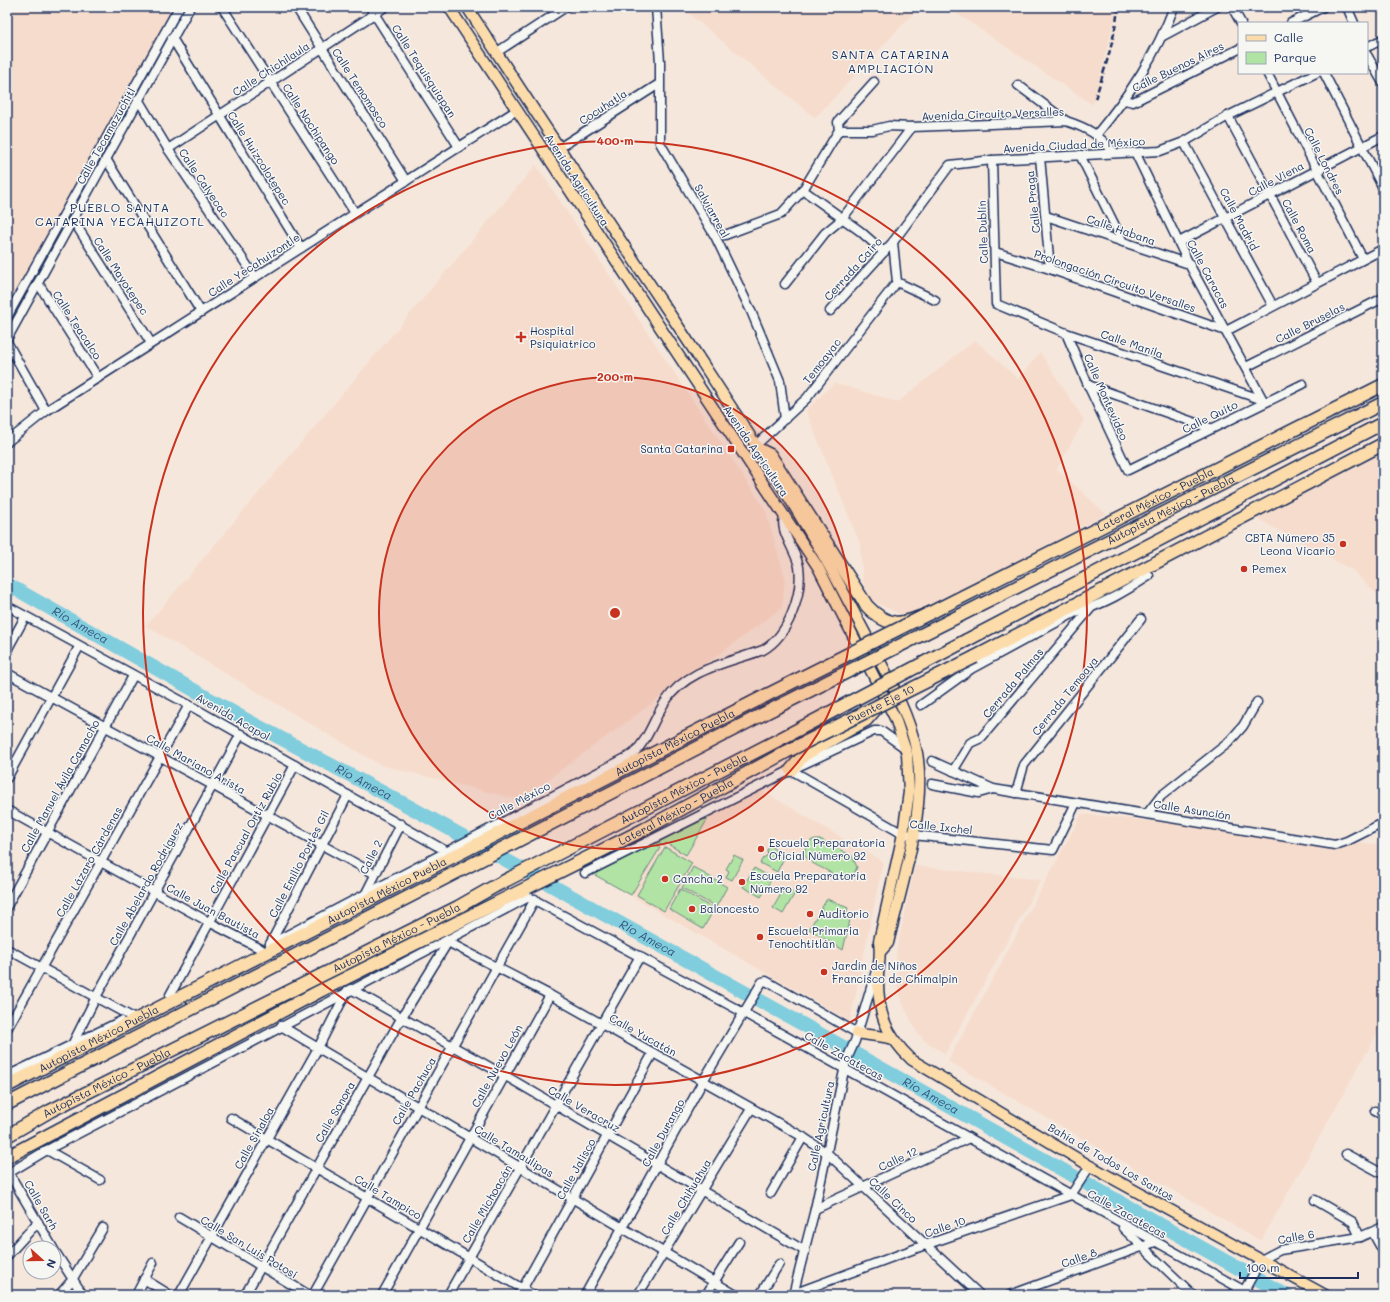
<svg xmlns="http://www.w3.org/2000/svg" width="1390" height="1302" viewBox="0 0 1390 1302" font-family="Mali,sans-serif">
	<rect width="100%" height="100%" fill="#f6e7dc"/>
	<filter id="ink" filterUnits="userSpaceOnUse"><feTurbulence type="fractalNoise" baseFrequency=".025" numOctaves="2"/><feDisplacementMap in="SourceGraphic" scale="8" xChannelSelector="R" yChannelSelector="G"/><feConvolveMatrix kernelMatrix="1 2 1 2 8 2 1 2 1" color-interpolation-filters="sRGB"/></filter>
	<g filter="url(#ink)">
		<g fill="#f6dccc">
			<path d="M 7,7 L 174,7 L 7,305 Z"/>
			<path d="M 681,7 L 919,7 L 815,118 Z"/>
			<path d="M 947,7 L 1117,7 L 1093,105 Z"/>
			<path d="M 536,165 L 765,509 L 785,577 L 782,608 L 520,800 L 380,765 L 146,626 Z"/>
			<path d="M 975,340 L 1018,379 L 1040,352 L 1084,420 L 1057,469 L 1106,514 L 925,611 L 908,616 L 898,613 L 873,601 L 863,583 L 860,544 L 806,411 L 834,383 L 898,402 Z"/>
			<path d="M 1383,453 L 1383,600 L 1352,570 L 1256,518 Z"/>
			<path d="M 761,790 L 883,862 L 850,1021 L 593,874 Z"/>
			<path d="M 1082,814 L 1383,845 L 1383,1023 L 1261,1241 L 948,1061 Z"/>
			<path d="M 915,866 L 1041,880 L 945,1054 L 924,1040 L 917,1032 L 902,1002 L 898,985 L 896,953 Z"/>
		</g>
		<g fill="#b1e3a4" stroke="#668981">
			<path d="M 709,817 L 686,855 L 666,843 L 664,846 L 659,844 L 657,846 L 660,848 L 631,895 L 593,874 Z"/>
			<path d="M 815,839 L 820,839 L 852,856 L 857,867 C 855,873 851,878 844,878 C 838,878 831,873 826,870 C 818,866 799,859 806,847 C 808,843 811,840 815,839 Z"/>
			<path d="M 770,845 L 784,858 L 777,872 L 760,863 L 763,858 L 768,855 L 767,850 Z"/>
			<path d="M 665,847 L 692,863 L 664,911 L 637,895 Z"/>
			<path d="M 734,855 L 743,860 L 732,880 L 726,877 L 729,871 L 726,869 Z"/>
			<path d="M 693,867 L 727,887 L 716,907 L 682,888 Z"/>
			<path d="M 754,868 L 772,878 L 761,897 L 743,887 Z"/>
			<path d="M 785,887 L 795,893 L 783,914 L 773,908 Z"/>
			<path d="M 680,889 L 714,909 L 703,929 L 669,909 Z"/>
			<path d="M 827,899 L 848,908 L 846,913 L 851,915 L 843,950 L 809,929 Z"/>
		</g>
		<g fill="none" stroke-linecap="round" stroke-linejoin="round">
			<path stroke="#80cdde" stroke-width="14" id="s1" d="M 7,584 L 252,723 L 410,807 L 813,1030 L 1286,1295"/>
			<defs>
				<g id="minor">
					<path d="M 222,7 L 355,213"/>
					<path d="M 296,7 L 406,181"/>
					<path d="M 370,7 L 459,147"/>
					<path d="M 656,7 L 660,62 L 660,143 L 716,238 L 751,311 L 780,381 L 785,419"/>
					<path d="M 1232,7 L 1241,23"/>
					<path d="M 1347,7 L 1354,23"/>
					<path d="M 1291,23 L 1323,7"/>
					<path d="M 1163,36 L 1217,7"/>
					<path d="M 172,38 L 301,248"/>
					<path d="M 1367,47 L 1383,39"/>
					<path d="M 497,52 L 566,7"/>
					<path d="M 1367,55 L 1383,83"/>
					<path d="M 1267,73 L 1363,259"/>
					<path d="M 1324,73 L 1383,188"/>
					<path d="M 1018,85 L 1066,121"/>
					<path d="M 138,99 L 168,149 L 255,277"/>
					<path d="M 1125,100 L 1133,102 L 1239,49"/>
					<path d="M 1228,116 L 1317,283"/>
					<path d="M 839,130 L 872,130 L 889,126 L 912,127 L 1066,121 C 1090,129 1097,134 1114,152"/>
					<path d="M 1097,134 C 1130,94 1156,55 1174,7"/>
					<path d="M 1184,142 L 1273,306"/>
					<path d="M 559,148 L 659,84"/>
					<path d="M 168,149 L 385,7"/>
					<path d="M 1136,154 L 1189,264 L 1264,402"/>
					<path d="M 1080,155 L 1123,242"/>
					<path d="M 1040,157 L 1050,269"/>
					<path d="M 106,159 L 201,312"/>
					<path d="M 992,160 L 996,304 L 1066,333 L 1263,400"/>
					<path d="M 803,190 L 860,231 L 884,252"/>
					<path d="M 1046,216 L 1189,264"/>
					<path d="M 73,220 L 151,343"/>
					<path d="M 725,235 L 781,214 L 803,190 L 839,130 L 838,122 L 874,82"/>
					<path d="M 893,242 L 897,282"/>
					<path d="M 1179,242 L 1383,136"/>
					<path d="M 995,252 L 1050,269 L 1226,331 L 1383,249"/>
					<path d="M 897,282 L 935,300"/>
					<path d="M 38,283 L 98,378"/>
					<path d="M 785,284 L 825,233 L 842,219 L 912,127"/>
					<path d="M 830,311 L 893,242 L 950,165 L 992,160 L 1160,151 L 1184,142 L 1228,116 L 1316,73"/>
					<path d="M 7,317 L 179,7"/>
					<path d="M 1066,333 L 1088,385 L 1128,470 L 1303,384"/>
					<path d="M 7,339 L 190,7"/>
					<path d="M 7,342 L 46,411"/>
					<path d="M 1246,367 L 1383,298"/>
					<path d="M 1088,385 L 1210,428"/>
					<path d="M 7,442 L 46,411 L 517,110"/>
					<path d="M 756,445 L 807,398 L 897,282"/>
					<path d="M 7,606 L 189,705 L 446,851"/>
					<path d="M 7,650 L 25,617"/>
					<path d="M 7,673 L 375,874"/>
					<path d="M 921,705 L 971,669 L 1076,612 C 1103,605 1126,591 1149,576"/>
					<path d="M 932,761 L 993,789 L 1335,845 L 1347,841 L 1383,823"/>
					<path d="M 791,770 L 903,834 L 913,835 L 1053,850 L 1076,803"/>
					<path d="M 953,771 L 970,743 L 981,738 L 1091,608"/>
					<path d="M 7,778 L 79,647"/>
					<path d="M 932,784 L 979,793 L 993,789"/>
					<path d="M 1016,793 L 1024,765 L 1141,619"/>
					<path d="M 7,810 L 209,922 L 261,949"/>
					<path d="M 1147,814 L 1161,796 L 1228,743 L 1243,726 L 1257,702"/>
					<path d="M 585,873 L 791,770 L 874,731 L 881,731 L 905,748"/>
					<path d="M 366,893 L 401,824"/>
					<path d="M 7,906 L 133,676"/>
					<path d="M 446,941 L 550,995 L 803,1137 L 827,1153 L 980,1295"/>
					<path d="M 270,944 L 633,754 C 650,737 652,722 665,702 C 686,669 728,663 763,650 C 788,636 803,595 799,567 C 797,552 777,529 785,515"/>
					<path d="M 270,944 L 348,795"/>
					<path d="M 7,949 L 130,1016"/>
					<path d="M 351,989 L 504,1075 L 805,1251"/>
					<path d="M 170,995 L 295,765"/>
					<path d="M 281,1026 L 736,1295"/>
					<path d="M 7,1029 L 189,705"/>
					<path d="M 72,1045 L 96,997 L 241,734"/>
					<path d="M 7,1076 L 121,1021"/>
					<path d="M 1375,1111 L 1383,1115"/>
					<path d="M 231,1118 L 533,1295"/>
					<path d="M 47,1150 L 100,1180"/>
					<path d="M 1346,1154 L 1383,1174"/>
					<path d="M 9,1173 L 53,1248"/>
					<path d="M 7,1174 L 47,1150 L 529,897 L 744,1013 L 1252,1295"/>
					<path d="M 771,1193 L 803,1137"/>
					<path d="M 1315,1200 L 1353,1222 L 1360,1237"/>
					<path d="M 815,1209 L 969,1138"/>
					<path d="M 179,1217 L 309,1295"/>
					<path d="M 1123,1228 L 1193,1295"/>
					<path d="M 1373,1233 L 1383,1251"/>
					<path d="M 54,1250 L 83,1295"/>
					<path d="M 7,1256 L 38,1222"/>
					<path d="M 144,1279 L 170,1295"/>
					<path d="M 793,1294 L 925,1245 L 1071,1195 L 1090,1166"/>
					<path d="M 59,1295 L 72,1280 L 103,1228"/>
					<path d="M 136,1295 L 153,1263"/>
					<path d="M 179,1295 L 318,1048 L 347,991"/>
					<path d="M 245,1295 L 402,1017 L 448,942"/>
					<path d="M 313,1295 L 535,899"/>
					<path d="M 382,1295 L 550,995"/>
					<path d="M 448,1295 L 640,956"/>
					<path d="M 519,1295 L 653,1053"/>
					<path d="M 585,1295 L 703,1081 L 762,982 L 766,981 L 857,1033"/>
					<path d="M 638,1295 L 751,1109"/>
					<path d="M 706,1295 L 739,1242"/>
					<path d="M 760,1295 L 779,1264"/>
					<path d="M 793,1295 L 815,1209 L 846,1061 L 855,1041 L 876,971"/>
					<path d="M 1010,1295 L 1155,1242"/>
					<path d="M 1231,1295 L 1244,1291 L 1261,1260 L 1280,1250 L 1360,1237 L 1383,1227"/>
				</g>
				<g id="major">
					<path d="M 449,7 L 818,567 L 895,718 L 907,754 L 909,792 L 903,834 L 879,941 C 881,953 879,963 878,975 C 877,1011 885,1035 912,1060 L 1090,1166 L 1325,1295"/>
					<path d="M 467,7 C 537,115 608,222 680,329 C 741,422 803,513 854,612 C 876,656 908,706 917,753 C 927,810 901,887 888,943 L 881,951"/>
					<path d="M 857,1033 C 869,1036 881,1035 893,1039"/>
				</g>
				<g id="highway">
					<path id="s2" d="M 760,450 L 770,455 L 867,606 C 889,629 901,625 928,614 L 1383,385"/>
					<path id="s3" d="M 959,616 L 1383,403"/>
					<path d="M 967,640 L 1383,423"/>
					<path d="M 975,657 L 1383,444"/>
					<path d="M 791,770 L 804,755 L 866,720 L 879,705"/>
					<path id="s4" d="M 7,1086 L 767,695"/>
					<path d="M 7,1104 L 773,709"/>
					<path id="s5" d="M 7,1136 L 50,1111 L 458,907 L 495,886 L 784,737"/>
					<path id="s6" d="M 7,1157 L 318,992 L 643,830 L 786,752"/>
				</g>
			</defs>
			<use href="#minor" stroke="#1b2f5e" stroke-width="11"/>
			<use href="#major" stroke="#1b2f5e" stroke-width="13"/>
			<use href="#highway" stroke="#1b2f5e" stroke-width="15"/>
			<use href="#minor" stroke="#f6f6f2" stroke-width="8"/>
			<use href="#major" stroke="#fddcac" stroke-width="10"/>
			<use href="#highway" stroke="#fddcac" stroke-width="12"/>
			<path stroke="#1b2f5e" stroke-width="2.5" stroke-dasharray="6 3" stroke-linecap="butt" d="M 1095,99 C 1105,68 1115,39 1118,7"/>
			<defs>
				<g id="highway-bridge">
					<path d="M 767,695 L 928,614"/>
					<path d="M 773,709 L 959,616"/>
					<path d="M 784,737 L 967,640"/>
					<path id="s7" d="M 786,752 L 975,657"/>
				</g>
			</defs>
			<use href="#highway-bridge" stroke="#1b2f5e" stroke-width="15" stroke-linecap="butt"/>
			<use href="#highway-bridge" stroke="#fddcac" stroke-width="12"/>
		</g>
	</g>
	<circle cx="615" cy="613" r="236" fill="#c8321e" fill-opacity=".12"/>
	<g fill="none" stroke="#c8321e" stroke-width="2">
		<circle cx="615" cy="613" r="236"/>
		<circle cx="615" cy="613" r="472"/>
	</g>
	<g fill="#c8321e" stroke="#f6f6f2" stroke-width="1.5">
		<path d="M519 331h4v4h4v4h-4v4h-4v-4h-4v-4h4z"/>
		<rect x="727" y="445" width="8" height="8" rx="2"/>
		<circle cx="1343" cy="544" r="4"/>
		<circle cx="1244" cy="569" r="4"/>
		<circle cx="761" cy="849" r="4"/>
		<circle cx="665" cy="879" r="4"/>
		<circle cx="742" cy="882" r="4"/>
		<circle cx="692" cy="909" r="4"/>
		<circle cx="810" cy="914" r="4"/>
		<circle cx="760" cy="937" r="4"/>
		<circle cx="824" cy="972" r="4"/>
	</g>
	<g text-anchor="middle" stroke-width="3" stroke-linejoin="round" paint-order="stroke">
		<g font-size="11" fill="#1b2f5e" stroke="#f6f6f2">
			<text transform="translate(1178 67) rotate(-26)" y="4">Calle Buenos Aires</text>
			<text transform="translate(271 69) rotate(-33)" y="4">Calle Chichilaula</text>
			<text transform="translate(424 71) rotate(57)" y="4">Calle Tequisquiapan</text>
			<text transform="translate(360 88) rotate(57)" y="4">Calle Temomosco</text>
			<text transform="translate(603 107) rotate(-33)" y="4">Cocuhatla</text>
			<text transform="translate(993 114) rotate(-2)" y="4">Avenida Circuito Versalles</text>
			<text transform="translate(311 124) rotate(57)" y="4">Calle Nochipango</text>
			<text transform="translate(106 136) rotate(-61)" y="4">Calle Tecamazuchitl</text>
			<text transform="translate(1074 145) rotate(-3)" y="4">Avenida Ciudad de México</text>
			<text transform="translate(259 158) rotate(58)" y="4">Calle Huizcolotepec</text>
			<text transform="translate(1324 161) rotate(63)" y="4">Calle Londres</text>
			<text transform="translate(1276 179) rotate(-28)" y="4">Calle Viena</text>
			<text transform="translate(577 180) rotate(57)" y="4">Avenida Agricultura</text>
			<text transform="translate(204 183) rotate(56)" y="4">Calle Calyecac</text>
			<text transform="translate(1033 202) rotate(-96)" y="4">Calle Praga</text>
			<text transform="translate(712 211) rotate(61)" y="4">Salviarreal</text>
			<text transform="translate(1239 219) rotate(62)" y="4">Calle Madrid</text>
			<text transform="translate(1299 226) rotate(62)" y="4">Calle Roma</text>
			<text transform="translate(1121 230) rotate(19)" y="4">Calle Habana</text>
			<text transform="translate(983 232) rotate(-92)" y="4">Calle Dublín</text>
			<text transform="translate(254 265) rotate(-33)" y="4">Calle Yecahuizontle</text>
			<text transform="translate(853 269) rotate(-48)" y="4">Cerrada Cairo</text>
			<text transform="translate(1208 274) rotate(62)" y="4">Calle Caracas</text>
			<text transform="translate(121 276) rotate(57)" y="4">Calle Mayotepec</text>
			<text transform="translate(1115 281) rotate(19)" y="4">Prolongación Circuito Versalles</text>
			<text transform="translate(1310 323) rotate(-27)" y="4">Calle Bruselas</text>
			<text transform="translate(77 325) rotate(57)" y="4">Calle Teacalco</text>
			<text transform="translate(1132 344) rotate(19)" y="4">Calle Manila</text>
			<text transform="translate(822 361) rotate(-52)" y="4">Temoayac</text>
			<text transform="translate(1106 397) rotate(66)" y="4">Calle Montevideo</text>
			<text transform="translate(1210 417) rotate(-26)" y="4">Calle Quito</text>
			<text transform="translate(756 451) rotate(56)" y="4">Avenida Agricultura</text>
			<text dy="4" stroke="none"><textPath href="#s2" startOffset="513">Lateral México - Puebla</textPath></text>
			<text dy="4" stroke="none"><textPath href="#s3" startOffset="237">Autopista México - Puebla</textPath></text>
			<text transform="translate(1013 683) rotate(-50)" y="4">Cerrada Palmas</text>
			<text transform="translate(1065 696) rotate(-51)" y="4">Cerrada Temoaya</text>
			<text dy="4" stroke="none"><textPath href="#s7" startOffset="106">Puente Eje 10</textPath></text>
			<text transform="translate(233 717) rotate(30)" y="4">Avenida Acapol</text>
			<text dy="4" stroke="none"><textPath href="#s4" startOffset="751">Autopista México Puebla</textPath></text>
			<text transform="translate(196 764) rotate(29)" y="4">Calle Mariano Arista</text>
			<text transform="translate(60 786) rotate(-61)" y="4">Calle Manuel Ávila Camacho</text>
			<text dy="4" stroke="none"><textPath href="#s5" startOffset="761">Autopista México - Puebla</textPath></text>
			<text transform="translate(519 801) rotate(-28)" y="4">Calle México</text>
			<text transform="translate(1192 810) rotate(9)" y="4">Calle Asunción</text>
			<text dy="4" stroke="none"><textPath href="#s6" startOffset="753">Lateral México - Puebla</textPath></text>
			<text transform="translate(941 827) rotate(6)" y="4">Calle Ixchel</text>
			<text transform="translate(246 833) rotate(-61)" y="4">Calle Pascual Ortiz Rubio</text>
			<text transform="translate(371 857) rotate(-63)" y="4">Calle 2</text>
			<text transform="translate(89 862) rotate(-61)" y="4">Calle Lázaro Cárdenas</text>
			<text transform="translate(299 864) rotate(-63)" y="4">Calle Emilio Portes Gil</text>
			<text transform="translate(146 884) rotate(-61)" y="4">Calle Abelardo Rodríguez</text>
			<text dy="4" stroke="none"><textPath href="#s4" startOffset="427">Autopista México Puebla</textPath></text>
			<text transform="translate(213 911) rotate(28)" y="4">Calle Juan Bautista</text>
			<text dy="4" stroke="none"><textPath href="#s5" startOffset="437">Autopista México - Puebla</textPath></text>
			<text transform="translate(643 1035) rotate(29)" y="4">Calle Yucatán</text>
			<text dy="4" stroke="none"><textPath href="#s4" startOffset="103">Autopista México Puebla</textPath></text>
			<text transform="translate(844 1056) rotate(29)" y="4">Calle Zacatecas</text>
			<text transform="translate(497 1066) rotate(-61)" y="4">Calle Nuevo León</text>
			<text dy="4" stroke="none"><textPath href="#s5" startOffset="113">Autopista México - Puebla</textPath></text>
			<text transform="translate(414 1091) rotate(-60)" y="4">Calle Pachuca</text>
			<text transform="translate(584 1109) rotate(30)" y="4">Calle Veracruz</text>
			<text transform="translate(335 1112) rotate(-60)" y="4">Calle Sonora</text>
			<text transform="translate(821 1126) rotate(-78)" y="4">Calle Agricultura</text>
			<text transform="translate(663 1133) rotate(-61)" y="4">Calle Durango</text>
			<text transform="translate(254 1138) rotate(-61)" y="4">Calle Sinaloa</text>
			<text transform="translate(514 1151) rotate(31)" y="4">Calle Tamaulipas</text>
			<text transform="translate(898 1159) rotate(-25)" y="4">Calle 12</text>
			<text transform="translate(1111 1162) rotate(30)" y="4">Bahía de Todos Los Santos</text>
			<text transform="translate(576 1169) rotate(-61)" y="4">Calle Jalisco</text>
			<text transform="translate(388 1197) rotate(31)" y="4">Calle Tampico</text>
			<text transform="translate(686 1197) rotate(-59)" y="4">Calle Chihuahua</text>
			<text transform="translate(893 1200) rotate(43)" y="4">Calle Cinco</text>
			<text transform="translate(487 1204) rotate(-60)" y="4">Calle Michoacán</text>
			<text transform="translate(41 1205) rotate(60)" y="4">Calle Sarh</text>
			<text transform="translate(1127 1214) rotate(29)" y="4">Calle Zacatecas</text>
			<text transform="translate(945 1227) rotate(-19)" y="4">Calle 10</text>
			<text transform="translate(1296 1237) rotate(-10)" y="4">Calle 6</text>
			<text transform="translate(249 1247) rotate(31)" y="4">Calle San Luis Potosí</text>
			<text transform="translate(1079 1258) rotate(-20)" y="4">Calle 8</text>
		</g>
		<g font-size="11" fill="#1b2f5e" stroke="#f6f6f2" text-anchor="start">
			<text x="530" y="335">Hospital<tspan x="530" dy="13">Psiquiatrico</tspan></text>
			<text x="723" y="453" text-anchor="end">Santa Catarina</text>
			<text x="1335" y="542" text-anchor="end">CBTA Número 35<tspan x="1335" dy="13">Leona Vicario</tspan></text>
			<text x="1252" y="573">Pemex</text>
			<text x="769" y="847">Escuela Preparatoria<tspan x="769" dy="13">Oficial Número 92</tspan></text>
			<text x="750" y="880">Escuela Preparatoria<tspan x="750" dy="13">Número 92</tspan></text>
			<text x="673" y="883">Cancha 2</text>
			<text x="700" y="913">Baloncesto</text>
			<text x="818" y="918">Auditorio</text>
			<text x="768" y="935">Escuela Primaria<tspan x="768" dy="13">Tenochtitlán</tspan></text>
			<text x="832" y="970">Jardín de Niños<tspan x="832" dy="13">Francisco de Chimalpin</tspan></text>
		</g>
		<g font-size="12" letter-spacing="1" fill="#1b2f5e" stroke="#f6f6f2">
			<text x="891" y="59">SANTA CATARINA<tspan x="891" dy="14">AMPLIACIÓN</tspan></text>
			<text x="120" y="212">PUEBLO SANTA<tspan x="120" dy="14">CATARINA YECAHUIZOTL</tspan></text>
		</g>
		<g font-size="12" font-style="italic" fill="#34567e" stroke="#f6f6f2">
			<text dy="4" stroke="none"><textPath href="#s1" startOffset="84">Río Ameca</textPath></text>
			<text dy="4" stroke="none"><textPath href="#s1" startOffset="408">Río Ameca</textPath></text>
			<text dy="4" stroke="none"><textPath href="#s1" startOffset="732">Río Ameca</textPath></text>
			<text dy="4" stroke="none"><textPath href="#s1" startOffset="1056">Río Ameca</textPath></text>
		</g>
	</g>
	<circle cx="615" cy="613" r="6" fill="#c8321e" stroke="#f6f6f2" stroke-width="2"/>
	<g font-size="12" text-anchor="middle" font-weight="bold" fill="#c8321e" stroke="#f6f6f2" stroke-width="3" stroke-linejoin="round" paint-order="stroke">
		<text x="615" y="145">400 m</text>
		<text x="615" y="381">200 m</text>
	</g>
	<rect width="1390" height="1302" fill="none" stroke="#f6f6f2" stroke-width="24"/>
	<rect x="12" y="12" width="1366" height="1278" fill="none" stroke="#1b2f5e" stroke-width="1.5" filter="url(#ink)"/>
	<rect x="1238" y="22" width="130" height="52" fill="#f6f6f2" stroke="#9ea6b7"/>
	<rect x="1246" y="35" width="20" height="6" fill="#fddcac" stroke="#9ea6b7"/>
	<text x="1274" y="42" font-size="12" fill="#1b2f5e">Calle</text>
	<rect x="1246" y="52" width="20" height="12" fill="#b1e3a4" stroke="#9ea6b7"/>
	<text x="1274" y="62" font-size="12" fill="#1b2f5e">Parque</text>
	<g transform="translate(42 1260) rotate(111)"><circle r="19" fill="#f6f6f2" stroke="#9ea6b7"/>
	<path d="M0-3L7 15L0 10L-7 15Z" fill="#c8321e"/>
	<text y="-6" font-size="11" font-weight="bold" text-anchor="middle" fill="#1b2f5e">N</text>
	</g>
	<path d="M1240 1272v6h118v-6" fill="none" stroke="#1b2f5e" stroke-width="2"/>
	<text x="1246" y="1272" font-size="12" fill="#1b2f5e" stroke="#f6f6f2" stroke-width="3" paint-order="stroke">100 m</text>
</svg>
